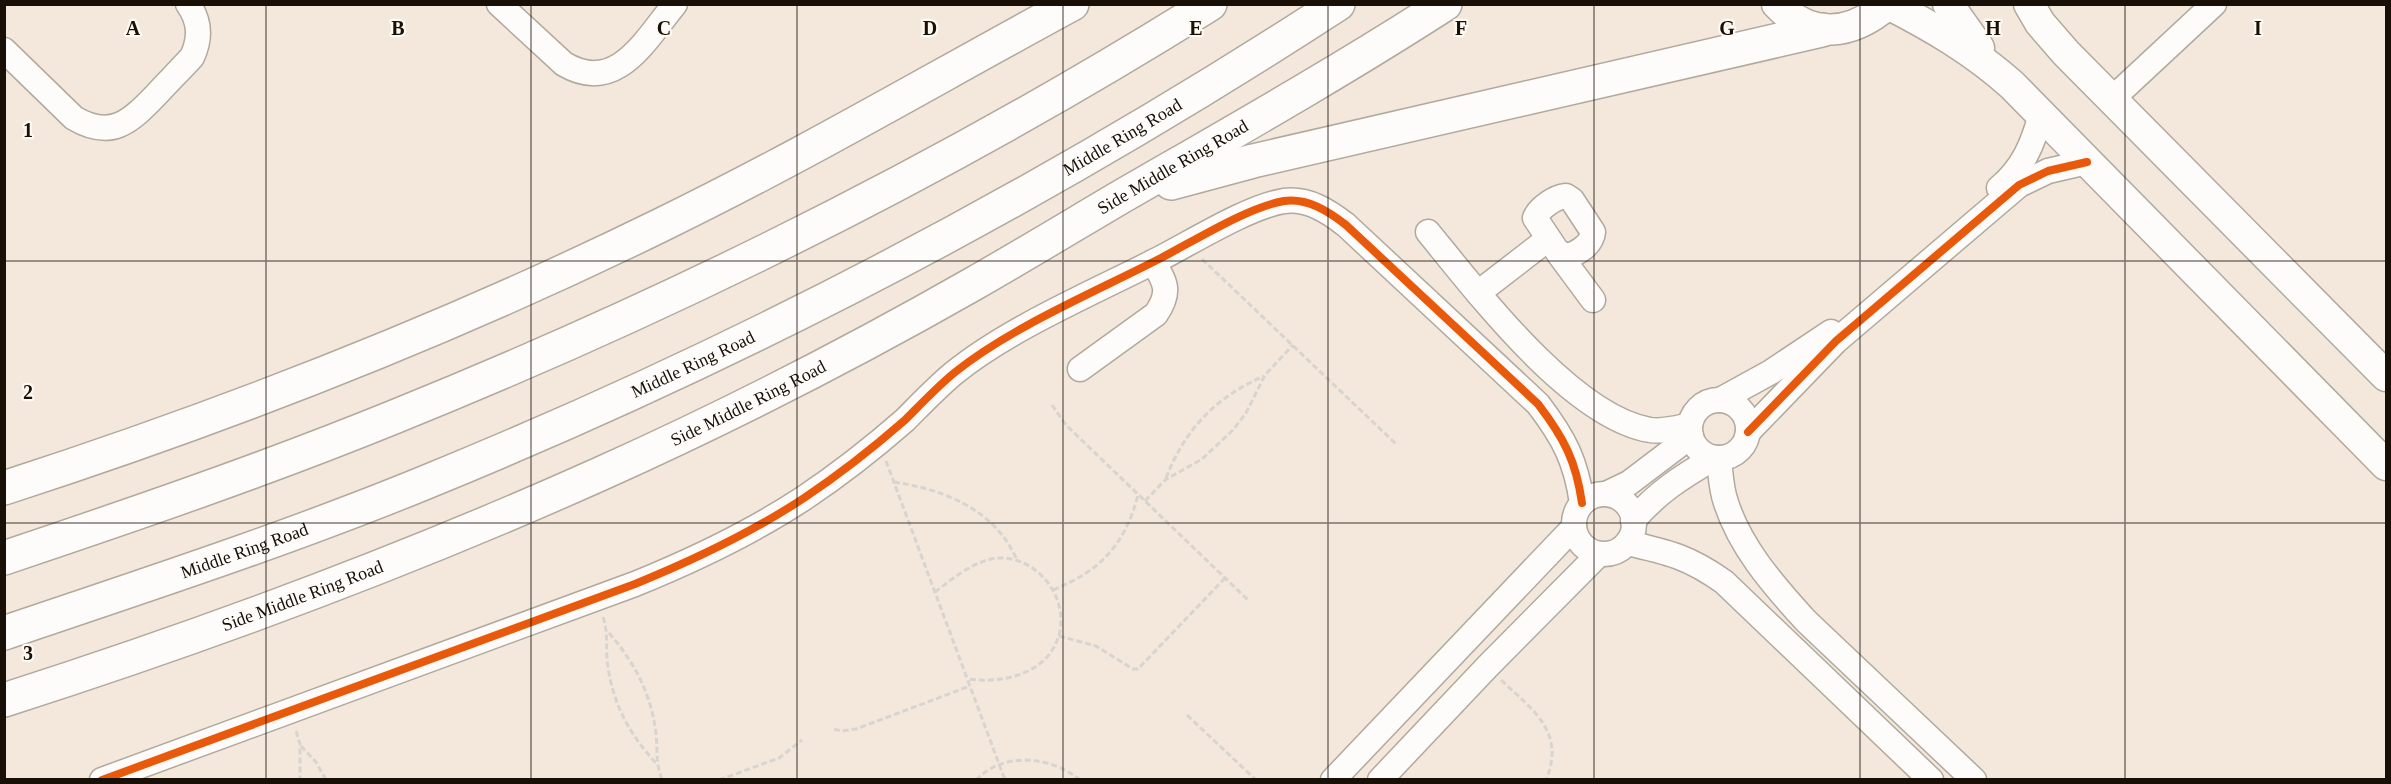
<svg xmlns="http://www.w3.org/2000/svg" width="2391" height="784" viewBox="0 0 2391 784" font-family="Georgia,serif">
	<rect width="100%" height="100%" fill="#f3e8db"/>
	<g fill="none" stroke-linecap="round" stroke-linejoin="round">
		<defs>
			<g id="minor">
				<path d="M 499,4 L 564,64 C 617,95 645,40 675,4"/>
				<path d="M 4,50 L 74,118 C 111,140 130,122 156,95 C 168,82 180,70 192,57 C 201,38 200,21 188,4"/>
				<path d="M 2112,99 L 2214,4"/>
				<path d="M 1999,188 C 2023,168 2033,144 2041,114"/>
				<path d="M 1566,196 L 1572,200 L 1593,232 C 1592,244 1578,254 1566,256 L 1557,251 L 1535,218 C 1539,208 1555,197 1566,196 Z"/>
				<path d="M 1428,232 C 1477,292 1572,417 1650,430 C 1664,432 1677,428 1690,425"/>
				<path d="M 1559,254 L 1593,300"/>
				<path d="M 1478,293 L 1548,239"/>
				<path d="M 1080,369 L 1156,314 C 1171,292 1166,283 1153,262"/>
				<path d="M 1720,400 L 1771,372 L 1831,332"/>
				<circle cx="1719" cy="429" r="29"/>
				<path d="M 1748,432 L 1836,341 L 2019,185 L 2048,171 L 2087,162"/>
				<path d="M 1719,458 C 1720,471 1721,484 1724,496 C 1737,544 1773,585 1806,621 L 1974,780"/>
				<path d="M 1606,494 L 1629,483 L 1691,436"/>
				<circle cx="1604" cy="524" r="30"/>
				<path d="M 1633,521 C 1656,493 1683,476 1714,458"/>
				<path d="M 1627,543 C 1668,552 1689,557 1724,582 L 1931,780"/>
				<path d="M 102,780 L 635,584 C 694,560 751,533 804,498 C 840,474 873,448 905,420 C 921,404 937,387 954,373 C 1011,327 1095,292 1161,258 C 1194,241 1248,207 1284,201 C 1308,198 1328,211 1346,225 L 1538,404 C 1564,438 1576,461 1582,503"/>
				<path d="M 1333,780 L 1574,527"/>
				<path d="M 1380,780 L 1487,667 L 1599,554"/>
			</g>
			<g id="major">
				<path d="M 1777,4 C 1812,41 1852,35 1888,4"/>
				<path d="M 1888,4 C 1933,27 1974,51 2012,85 L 2386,465"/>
				<path d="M 1948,4 L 1979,48"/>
				<path d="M 2029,4 L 2040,23 L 2066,53 L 2386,376"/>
			</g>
			<g id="highway">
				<path d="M 1171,183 L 1253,161 L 1822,30"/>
				<path d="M 4,488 C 229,415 449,329 661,225 C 801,157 935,78 1072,4"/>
				<path d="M 4,558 C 135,514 266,469 394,417 C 676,303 951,166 1210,4"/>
				<path id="s1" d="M 4,633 C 146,585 287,539 424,483 C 743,353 1049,192 1338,4"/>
				<path id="s2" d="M 4,700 C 207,635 406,561 600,474 C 727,417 852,353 973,284 C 1022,256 1070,227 1119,198 C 1228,135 1338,73 1445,4"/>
			</g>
		</defs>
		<use href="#minor" stroke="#b2a99d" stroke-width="27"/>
		<use href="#major" stroke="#b2a99d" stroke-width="33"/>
		<use href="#highway" stroke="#b2a99d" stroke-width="36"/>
		<g stroke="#d8d4d0" stroke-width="3" stroke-dasharray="6 3" stroke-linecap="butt">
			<path d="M 1202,259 L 1396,444"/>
			<path d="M 1052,405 L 1066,425 L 1249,601"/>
			<path d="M 886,461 L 1005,780"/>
			<path d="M 1166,478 C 1185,429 1216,397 1264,376"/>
			<path d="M 894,482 C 946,490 995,510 1017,560"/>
			<path d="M 1145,501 L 1165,480 L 1202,459 L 1233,430 L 1246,413 L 1265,375 L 1293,345"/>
			<path d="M 1053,590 C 1100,571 1125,545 1138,495"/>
			<path d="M 935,592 C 952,579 970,564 991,559 C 1032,551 1070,594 1059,635 C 1048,674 1003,684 968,679"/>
			<path d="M 603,617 C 608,632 606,644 607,659 C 611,700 628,733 656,763"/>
			<path d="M 609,633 C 635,663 651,694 656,733 C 658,752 655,761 662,780"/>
			<path d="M 1059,636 L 1096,646 L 1133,669 L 1138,669 L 1225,578"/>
			<path d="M 1501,680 C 1533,710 1566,732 1546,780"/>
			<path d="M 1187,715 L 1256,780"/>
			<path d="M 834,729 L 841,731 L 856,729 L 970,686"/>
			<path d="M 296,731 L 300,744 L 300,780"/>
			<path d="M 301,746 L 316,762 L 326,780"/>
			<path d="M 719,780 L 779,758 L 802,740"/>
			<path d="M 976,780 C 1004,751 1051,756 1080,780"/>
		</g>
		<use href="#minor" stroke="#fdfcfa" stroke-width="24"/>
		<use href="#major" stroke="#fdfcfa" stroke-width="30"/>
		<use href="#highway" stroke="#fdfcfa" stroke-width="33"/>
		<defs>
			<g id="cycleway">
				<path d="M 1748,432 L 1836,341 L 2019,185 L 2048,171 L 2087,162"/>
				<path d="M 102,780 L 635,584 C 694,560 751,533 804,498 C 840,474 873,448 905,420 C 921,404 937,387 954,373 C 1011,327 1095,292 1161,258 C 1194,241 1248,207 1284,201 C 1308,198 1328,211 1346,225 L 1538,404 C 1564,438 1576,461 1582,503"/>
			</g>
		</defs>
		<use href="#cycleway" stroke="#fef9f3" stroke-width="11"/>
		<use href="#cycleway" stroke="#e8590c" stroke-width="8"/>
	</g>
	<path fill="none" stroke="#180f06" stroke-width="1.5" stroke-opacity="0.55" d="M 266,4 L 266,780M 531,4 L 531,780M 797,4 L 797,780M 1063,4 L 1063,780M 1328,4 L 1328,780M 1594,4 L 1594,780M 1860,4 L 1860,780M 2125,4 L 2125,780M 4,261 L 2386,261M 4,523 L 2386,523"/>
	<g text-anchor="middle" stroke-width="4.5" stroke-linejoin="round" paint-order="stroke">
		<g font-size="18" fill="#180f06" stroke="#fef9f3">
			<text dy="6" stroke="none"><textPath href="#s1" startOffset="1226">Middle Ring Road</textPath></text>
			<text dy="6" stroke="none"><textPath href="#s2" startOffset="1288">Side Middle Ring Road</textPath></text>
			<text dy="6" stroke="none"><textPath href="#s1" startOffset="740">Middle Ring Road</textPath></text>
			<text dy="6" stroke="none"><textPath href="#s2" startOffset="802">Side Middle Ring Road</textPath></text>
			<text dy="6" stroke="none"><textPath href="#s1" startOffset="254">Middle Ring Road</textPath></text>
			<text dy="6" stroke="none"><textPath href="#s2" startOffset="316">Side Middle Ring Road</textPath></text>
		</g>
	</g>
	<g font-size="20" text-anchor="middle" font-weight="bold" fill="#180f06" stroke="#fef9f3" stroke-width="4.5" stroke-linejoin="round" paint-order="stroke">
		<text x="133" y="35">A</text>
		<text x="398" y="35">B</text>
		<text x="664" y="35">C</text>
		<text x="930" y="35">D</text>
		<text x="1196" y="35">E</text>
		<text x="1461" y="35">F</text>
		<text x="1727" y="35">G</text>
		<text x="1993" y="35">H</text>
		<text x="2258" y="35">I</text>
		<text x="28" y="137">1</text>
		<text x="28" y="399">2</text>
		<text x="28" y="660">3</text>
	</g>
	<rect width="2391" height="784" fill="none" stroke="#180f06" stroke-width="12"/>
</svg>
